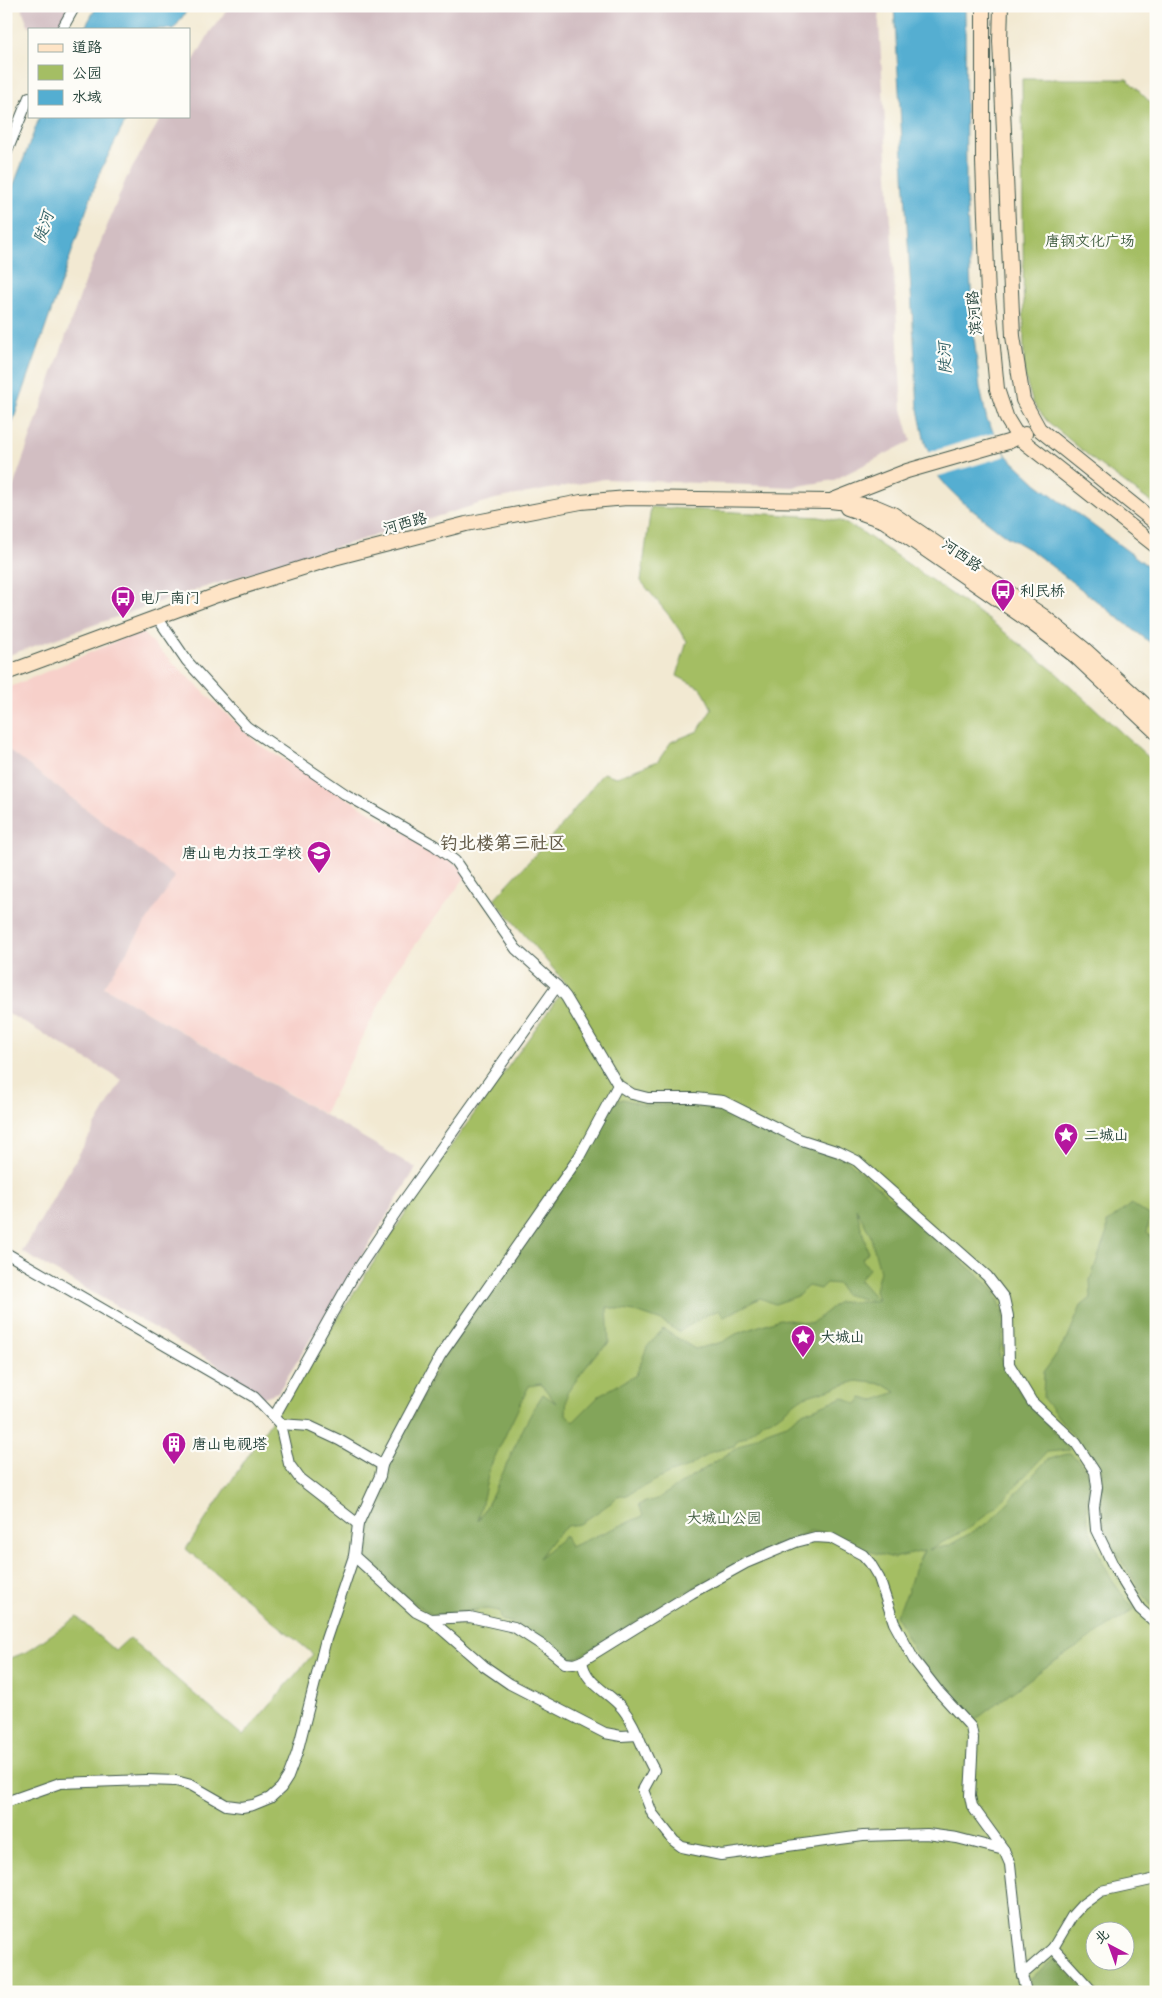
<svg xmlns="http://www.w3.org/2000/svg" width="1162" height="1998" viewBox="0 0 1162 1998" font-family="'Patrick Hand','LXGW WenKai TC',sans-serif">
	<rect width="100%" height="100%" fill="#fdfcf7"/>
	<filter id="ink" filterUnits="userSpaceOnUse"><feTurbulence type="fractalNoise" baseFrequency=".02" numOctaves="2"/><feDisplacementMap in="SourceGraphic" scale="10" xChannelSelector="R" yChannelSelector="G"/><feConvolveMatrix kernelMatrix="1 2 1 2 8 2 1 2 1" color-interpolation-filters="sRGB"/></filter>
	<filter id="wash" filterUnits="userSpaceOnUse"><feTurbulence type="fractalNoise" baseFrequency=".0096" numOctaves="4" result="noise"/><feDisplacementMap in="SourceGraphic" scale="20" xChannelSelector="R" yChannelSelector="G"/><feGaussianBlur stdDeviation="1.12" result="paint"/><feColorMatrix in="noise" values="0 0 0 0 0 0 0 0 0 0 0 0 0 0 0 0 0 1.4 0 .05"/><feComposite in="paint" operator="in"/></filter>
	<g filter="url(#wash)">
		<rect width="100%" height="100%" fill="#f2e9d2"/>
		<path fill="#f7d0ca" d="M 140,631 L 258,744 L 469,872 L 396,971 L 324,1114 L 104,987 L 174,877 L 6,748 L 6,689 Z"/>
		<g fill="#d2bec2">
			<path d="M 21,6 L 71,6 L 58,29 L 32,29 L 28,25 Z"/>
			<path d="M 230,6 L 878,6 L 902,409 L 911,441 L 834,480 L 793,487 L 604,479 L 495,499 L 176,596 L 6,656 L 6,507 L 87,276 L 126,179 L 162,116 L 189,116 L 189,69 L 210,32 Z"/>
			<path d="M 6,748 L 175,877 L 104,987 L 416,1168 L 278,1392 L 261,1398 L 227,1377 L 215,1363 L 22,1252 L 122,1080 L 6,1012 Z"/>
		</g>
		<g fill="#a4be64" stroke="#627e4c" fill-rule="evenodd">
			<path d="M 1022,79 L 1127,79 L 1156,108 L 1156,506 L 1096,462 L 1047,421 L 1033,403 L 1024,374 Z"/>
			<path d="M 651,507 L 819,517 L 840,521 L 859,530 L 989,620 L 1054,671 L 1156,764 L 1156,1992 L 6,1992 L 6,1660 L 26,1652 L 77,1617 L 115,1651 L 129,1638 L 243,1736 L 313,1654 L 186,1549 L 271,1421 L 430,1175 L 567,985 L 494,899 L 559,829 L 603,773 L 617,777 L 658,761 L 671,742 L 698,731 L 712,709 L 702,689 L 677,676 L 687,641 L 671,618 L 641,581 ZM 1094,1930 L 1124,1930 L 1124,1960 L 1094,1960 Z"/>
		</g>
		<g fill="#83a55a" stroke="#517147" fill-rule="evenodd">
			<path d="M 623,1099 L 644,1105 L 711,1104 L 809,1150 L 846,1159 L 992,1288 C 1007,1313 1005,1327 999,1355 L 1022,1395 L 1070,1450 L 1047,1452 L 997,1506 L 971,1527 L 928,1550 L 948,1546 L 990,1522 L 1047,1460 L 1070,1453 C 1104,1481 1080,1490 1088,1522 C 1094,1551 1114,1589 1135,1609 L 1043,1669 L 975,1720 C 937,1690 916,1658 896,1615 L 907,1594 L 914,1570 L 924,1551 L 894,1558 L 860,1549 L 826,1533 L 810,1531 L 740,1562 L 676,1597 L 580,1656 L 570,1659 L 517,1624 L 502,1620 L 499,1611 L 487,1609 L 433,1615 L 417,1605 L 367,1565 L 359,1549 L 367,1518 L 388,1463 L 444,1357 L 574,1172 L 615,1102 ZM 856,1208 L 870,1234 L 880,1271 L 875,1290 L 878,1301 L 859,1280 L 869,1269 L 862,1259 L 868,1252 ZM 826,1283 L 838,1284 L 844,1294 L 876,1302 L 838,1302 L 812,1323 L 780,1319 L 736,1334 L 723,1342 L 695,1349 L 663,1329 L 647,1347 L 636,1375 L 600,1395 L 573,1422 L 566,1414 L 567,1393 L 594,1356 L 609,1343 L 607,1307 L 639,1313 L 662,1321 L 679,1332 L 704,1316 L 719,1310 L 724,1317 L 760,1298 L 775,1304 L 798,1296 L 808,1286 L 820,1289 ZM 857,1381 L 883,1384 L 896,1392 L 873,1401 L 862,1398 L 857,1404 L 843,1397 L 800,1414 L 787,1424 L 767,1431 L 740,1446 L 657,1499 L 639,1504 L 643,1516 L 570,1547 L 565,1536 L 539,1558 L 554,1538 L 567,1526 L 580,1524 L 612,1502 L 617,1497 L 627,1495 L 668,1474 L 688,1467 L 711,1452 L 734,1446 L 738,1440 L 747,1436 L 763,1421 L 776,1417 L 801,1398 ZM 541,1384 L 556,1403 L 543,1394 C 516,1434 503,1481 478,1521 L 490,1467 L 529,1386 Z"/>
			<path d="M 1131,1204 L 1150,1216 L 1147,1232 L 1156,1246 L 1156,1374 L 1152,1387 L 1149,1423 L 1156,1439 L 1156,1613 L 1113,1548 L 1098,1513 L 1102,1471 L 1043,1398 L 1044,1372 L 1067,1339 L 1081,1306 L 1091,1298 L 1090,1280 L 1107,1232 L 1107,1223 Z"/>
			<path d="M 1055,1959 L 1086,1992 L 1030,1992 L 1030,1979 Z"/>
		</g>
		<g fill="#54aed1" stroke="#3a7682">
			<path d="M 97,6 L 190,6 L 174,29 L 84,29 Z"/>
			<path d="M 894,6 L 965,6 L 966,189 L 973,328 L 980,388 L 987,420 L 1007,456 L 1037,484 L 1156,572 L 1156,647 L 1032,551 L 1006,536 L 967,506 L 949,489 L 939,477 L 925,443 L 918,409 Z"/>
			<path d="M 40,116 L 128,116 L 99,174 L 6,441 L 6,205 Z"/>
		</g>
		<path fill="#f2e9d2" d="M 996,432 L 1006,456 L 936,477 L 926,453 Z"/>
	</g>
	<g filter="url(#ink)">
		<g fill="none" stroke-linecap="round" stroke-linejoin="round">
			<defs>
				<g id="street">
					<path d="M 62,29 L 75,6"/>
					<path d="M 6,154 L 29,97"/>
					<path d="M 157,617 L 187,661 L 247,727 L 345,794 L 434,845 L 455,861 L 516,949 L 557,986 L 566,997 L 618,1085"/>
					<path d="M 6,1253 L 254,1397 L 280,1424 L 289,1464 L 300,1479 L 358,1524"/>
					<path d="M 274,1417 L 352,1278 L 400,1206 L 557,986"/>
					<path d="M 280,1424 L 309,1426 L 339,1440 L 382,1465"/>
					<path d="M 354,1556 L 416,1612 L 430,1619 L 484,1666 L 510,1684 L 605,1733 L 621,1736 L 638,1735"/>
					<path d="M 430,1619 L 470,1617 L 514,1627 L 545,1647 L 565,1663 L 574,1664 L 582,1661 L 692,1593 L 746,1563 L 796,1542 L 815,1537 L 831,1538 L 863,1555 L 870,1563 L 879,1578 L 894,1623 L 914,1660 L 939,1692 L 971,1727 L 973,1738 L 970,1796 L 972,1806 L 1004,1850 L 1010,1864 L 1022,1975"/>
					<path d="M 582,1661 C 585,1684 608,1691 622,1708 C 637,1726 642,1750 654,1770 L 643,1790 L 652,1813 L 674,1841 L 682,1847 L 721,1855 L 863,1836 L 927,1834 L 957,1838 L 1004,1850"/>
					<path d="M 6,1802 L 60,1783 L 146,1780 L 176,1781 L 191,1785 L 226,1805 L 242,1807 L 253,1805 L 270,1798 L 281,1788 L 288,1777 L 297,1753 L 326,1639 L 354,1556 L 358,1524 L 380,1476 L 382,1465 L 440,1356 L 579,1157 L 618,1085 L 632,1094 L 648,1098 L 695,1098 L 723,1101 L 799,1139 L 839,1152 L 857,1161 L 987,1276 L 1004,1298 L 1008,1316 L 1009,1364 L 1032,1402 L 1076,1443 L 1095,1472 L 1097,1487 L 1094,1507 L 1096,1530 L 1113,1565 L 1140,1609 L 1156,1623"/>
					<path d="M 1053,1948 L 1093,1992"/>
					<path d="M 1026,1992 L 1022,1975 L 1053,1948 L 1072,1916 L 1082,1905 L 1101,1891 L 1156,1879"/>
				</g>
				<g id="secondary">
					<path d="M 983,6 L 983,162 L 988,296 L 997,389 L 1007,419 L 1018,437 L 1156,546"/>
					<path d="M 1001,6 L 1000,41 L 1013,336 L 1023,400 L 1039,429 L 1156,523"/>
					<path d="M 833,500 L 907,471 L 1008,442 L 1025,434"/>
					<path d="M 847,508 L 884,521 L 1029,621 L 1074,655 L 1156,732"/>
					<path d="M 6,673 L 217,595 L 334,558 L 466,524 L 581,502 L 627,498 L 830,501 L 874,506 L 893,514 L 1042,615 L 1084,649 L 1156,715"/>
				</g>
			</defs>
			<use href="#street" stroke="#3f574c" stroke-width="12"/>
			<use href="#secondary" stroke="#3f574c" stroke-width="16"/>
			<use href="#street" stroke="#fff" stroke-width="10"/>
			<use href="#secondary" stroke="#fee4c6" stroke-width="14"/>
		</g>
	</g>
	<defs>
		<symbol id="bus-pin" viewBox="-11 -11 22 30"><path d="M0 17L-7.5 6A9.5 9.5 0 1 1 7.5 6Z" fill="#b5179e" stroke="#fdfcf7"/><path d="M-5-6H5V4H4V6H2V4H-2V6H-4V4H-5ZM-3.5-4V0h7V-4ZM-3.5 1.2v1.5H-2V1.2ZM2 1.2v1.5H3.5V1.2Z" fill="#fff"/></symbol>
		<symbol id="school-pin" viewBox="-11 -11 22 30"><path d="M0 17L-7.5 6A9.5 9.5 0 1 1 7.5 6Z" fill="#b5179e" stroke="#fdfcf7"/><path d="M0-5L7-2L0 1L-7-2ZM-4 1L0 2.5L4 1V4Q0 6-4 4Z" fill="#fff"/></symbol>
		<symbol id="sight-pin" viewBox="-11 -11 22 30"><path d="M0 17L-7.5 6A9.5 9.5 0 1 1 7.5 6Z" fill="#b5179e" stroke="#fdfcf7"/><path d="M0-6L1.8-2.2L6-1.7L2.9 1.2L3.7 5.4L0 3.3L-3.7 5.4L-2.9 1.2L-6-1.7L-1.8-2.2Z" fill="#fff"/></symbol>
		<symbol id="building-pin" viewBox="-11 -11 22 30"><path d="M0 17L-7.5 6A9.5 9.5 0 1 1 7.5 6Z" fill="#b5179e" stroke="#fdfcf7"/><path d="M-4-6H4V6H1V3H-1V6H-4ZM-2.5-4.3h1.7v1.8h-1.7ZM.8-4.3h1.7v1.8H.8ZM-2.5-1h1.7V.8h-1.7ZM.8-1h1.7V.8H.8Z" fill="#fff"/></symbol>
	</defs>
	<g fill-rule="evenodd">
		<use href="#bus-pin" x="989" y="577" width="28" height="38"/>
		<use href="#bus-pin" x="109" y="584" width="28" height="38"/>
		<use href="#school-pin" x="305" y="839" width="28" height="38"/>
		<use href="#sight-pin" x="1052" y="1121" width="28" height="38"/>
		<use href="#sight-pin" x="789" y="1323" width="28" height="38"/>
		<use href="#building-pin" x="160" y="1430" width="28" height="38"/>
	</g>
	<g text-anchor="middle" stroke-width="4.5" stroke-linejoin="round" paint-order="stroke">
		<g font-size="15" fill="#405d40" stroke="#fdfcf7">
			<text x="1090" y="246">唐钢文化广场</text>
			<text x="724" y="1523">大城山公园</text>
		</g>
		<g font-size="15" fill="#1f3d34" stroke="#fdfcf7">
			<text transform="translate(974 313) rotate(-95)" y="5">滨河路</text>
			<text transform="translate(405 523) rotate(-15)" y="5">河西路</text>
			<text transform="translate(962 555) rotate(35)" y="5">河西路</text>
		</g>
		<g font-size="15" fill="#1f3d34" stroke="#fdfcf7" text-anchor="start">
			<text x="1020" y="596">利民桥</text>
			<text x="140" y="603">电厂南门</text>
			<text x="302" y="858" text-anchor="end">唐山电力技工学校</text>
			<text x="1084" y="1140">二城山</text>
			<text x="820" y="1342">大城山</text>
			<text x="192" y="1449">唐山电视塔</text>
		</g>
		<g font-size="16" font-style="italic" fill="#2f5f63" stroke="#fdfcf7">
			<text transform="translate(43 227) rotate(-72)" y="6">陡河</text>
			<text transform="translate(944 358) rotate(-93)" y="6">陡河</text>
		</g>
		<g font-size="18" font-weight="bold" fill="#675f4c" stroke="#fdfcf7">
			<text x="503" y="849">钓北楼第三社区</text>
		</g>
	</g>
	<rect width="1162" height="1998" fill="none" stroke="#fdfcf7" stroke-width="25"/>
	<rect x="28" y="28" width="162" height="90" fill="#fdfcf7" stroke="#a4b0a9"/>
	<rect x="38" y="44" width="25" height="8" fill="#fee4c6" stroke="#a4b0a9"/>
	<text x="72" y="52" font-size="15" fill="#1f3d34">道路</text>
	<rect x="38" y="65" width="25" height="15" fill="#a4be64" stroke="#a4b0a9"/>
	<text x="72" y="78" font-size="15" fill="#1f3d34">公园</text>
	<rect x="38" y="90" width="25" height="15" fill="#54aed1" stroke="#a4b0a9"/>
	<text x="72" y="102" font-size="15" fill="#1f3d34">水域</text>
	<g transform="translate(1110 1946) rotate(319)"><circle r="24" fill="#fdfcf7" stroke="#a4b0a9"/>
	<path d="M0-4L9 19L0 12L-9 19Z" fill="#b5179e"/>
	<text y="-8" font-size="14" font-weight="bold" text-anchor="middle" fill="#1f3d34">北</text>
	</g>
</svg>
